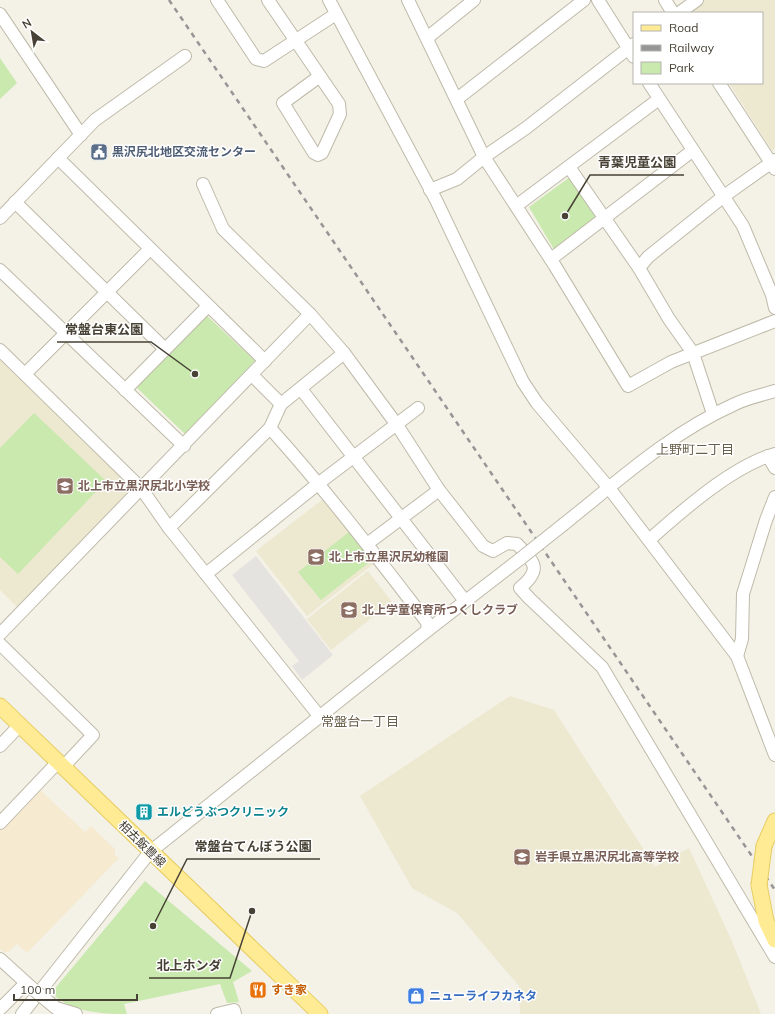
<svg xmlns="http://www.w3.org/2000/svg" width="775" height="1014" viewBox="0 0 775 1014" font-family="Mulish,'Noto Sans JP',sans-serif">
	<rect width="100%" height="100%" fill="#f4f1e7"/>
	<path fill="#f6ead1" d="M 36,791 L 41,791 L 85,832 L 91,826 L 115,849 L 115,855 L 119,858 L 27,953 L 17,944 L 8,952 L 4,952 L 0,949 L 0,830 Z"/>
	<g fill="#ede8d0">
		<path d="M 704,0 L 775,0 L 775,148 L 772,151 L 729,83 L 762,83 L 762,13 L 687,13 Z"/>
		<path d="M 0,358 L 128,482 L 130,490 L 17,607 L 0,590 Z"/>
		<path d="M 327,496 L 376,562 L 307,616 L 256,551 Z"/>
		<path d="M 368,571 L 392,602 L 331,650 L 307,619 Z"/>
		<path d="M 510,696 L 554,710 L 655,867 L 689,848 L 731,939 L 761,1014 L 520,1014 L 519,986 L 457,913 L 412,888 L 360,796 Z"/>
	</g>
	<g fill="#c9e9ae">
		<path d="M 0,58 L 17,83 L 0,99 Z"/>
		<path d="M 570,177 L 600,224 L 558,256 L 529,207 Z"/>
		<path d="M 205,314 L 255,361 L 185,434 L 135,386 Z"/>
		<path d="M 34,413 L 106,481 L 18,574 L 0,557 L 0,448 Z"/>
		<path d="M 349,532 L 371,561 L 321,600 L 298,572 Z"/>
		<path d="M 145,881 L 252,971 L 233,982 L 239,1002 L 227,1003 L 220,984 L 124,1004 L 127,1014 C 100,1014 71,1012 51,993 Z"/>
	</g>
	<path fill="#e5e3df" d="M 256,556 L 333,655 L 302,680 L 292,666 L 299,661 L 232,575 Z"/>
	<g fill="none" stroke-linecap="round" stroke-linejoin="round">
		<defs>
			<g id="minor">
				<path d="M 217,0 L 256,59 L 264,61 L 336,14"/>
				<path d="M 268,0 L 339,104 L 340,114 L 322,153 L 318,155 L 314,153 L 283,103 L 320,76"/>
				<path d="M 329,0 L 436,200 L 523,382 L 537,403 L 609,488 L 737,656 L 775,755"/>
				<path d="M 408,0 L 484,157 L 555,266 L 628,386 L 671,362 L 775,321"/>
				<path d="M 598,0 L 634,57"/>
				<path d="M 665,0 L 673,13"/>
				<path d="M 679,13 L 697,0"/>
				<path d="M 0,14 L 81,135"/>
				<path d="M 427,38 L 474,0"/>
				<path d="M 649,83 L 743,226 L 772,295 L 775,308"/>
				<path d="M 719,83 L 775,169"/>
				<path d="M 457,99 L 584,0"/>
				<path d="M 58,158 L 265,361"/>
				<path d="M 569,167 L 639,268 L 669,319 L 693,353 L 713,414"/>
				<path d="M 203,184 L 223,229 L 310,314 L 344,353 L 397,425 L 439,490 L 483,546 L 493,551 L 507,543 L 517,544 C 534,562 543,569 520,588 L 529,598 L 602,667 L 775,957"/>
				<path d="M 430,190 L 457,179 L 484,157 L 526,128 L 634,44"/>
				<path d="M 15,202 L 165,349"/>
				<path d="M 516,206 L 659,99"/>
				<path d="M 0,218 L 95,120 L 185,56"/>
				<path d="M 551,259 L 692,151"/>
				<path d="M 639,268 L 648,257 L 724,196 L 775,160"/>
				<path d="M 0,270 L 184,446"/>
				<path d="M 0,350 L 141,488 L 169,528 L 320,717"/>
				<path d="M 25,374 L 150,249"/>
				<path d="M 252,375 L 281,404"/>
				<path d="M 301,389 L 465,601"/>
				<path d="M 125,390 L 208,306"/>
				<path d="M 270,428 C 326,490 376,556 427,622 L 428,630"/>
				<path d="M 768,456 L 775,468"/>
				<path d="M 564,524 C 618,481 670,433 735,404 C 747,398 762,395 775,391"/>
				<path d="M 169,528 L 270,428 L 281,404 L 344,353"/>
				<path d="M 649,540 C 682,511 732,466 775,454"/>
				<path d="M 367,544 L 439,490"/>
				<path d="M 206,574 L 319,483 L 418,408"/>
				<path d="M 0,634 L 310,314"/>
				<path d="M 0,644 L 93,735 L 63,767"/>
				<path d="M 737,656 L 742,639 L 743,594 L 766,520 L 775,497"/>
				<path d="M 0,746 L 20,725"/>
				<path d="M 0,823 L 58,762"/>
				<path d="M 0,959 L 33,989"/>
				<path d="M 56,1008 L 76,1014"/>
				<path d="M 0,1009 L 26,983"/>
				<path d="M 22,1014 L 150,852 L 428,630 L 520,559"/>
				<path d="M 217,1014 L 234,1010 L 235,1014"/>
			</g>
			<g id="major">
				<path d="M 0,706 L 320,1014"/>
				<path d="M 764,846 L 775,821"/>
				<path d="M 759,885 L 766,921 L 775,940"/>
			</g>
		</defs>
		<use href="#minor" stroke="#bfbaa9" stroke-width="14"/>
		<use href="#major" stroke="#e7cc62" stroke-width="17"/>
		<use href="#minor" stroke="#fff" stroke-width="12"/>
		<use href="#major" stroke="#ffeb94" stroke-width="15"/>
		<path stroke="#969696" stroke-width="2.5" stroke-dasharray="5 5" stroke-linecap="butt" d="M 169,0 L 775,890"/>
		<defs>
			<g id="minor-bridge">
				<path d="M 520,559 L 564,524"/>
				<path d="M 33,989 L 56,1008"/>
			</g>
			<path id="major-bridge" d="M 759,885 L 764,846"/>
		</defs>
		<use href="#minor-bridge" stroke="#bfbaa9" stroke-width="14" stroke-linecap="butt"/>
		<use href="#major-bridge" stroke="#e7cc62" stroke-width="17" stroke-linecap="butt"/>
		<use href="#minor-bridge" stroke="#fff" stroke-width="12"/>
		<use href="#major-bridge" stroke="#ffeb94" stroke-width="15"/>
	</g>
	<defs>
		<symbol id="civic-square" viewBox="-11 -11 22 22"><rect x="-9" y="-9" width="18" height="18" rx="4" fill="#5c6f8a" stroke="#fff"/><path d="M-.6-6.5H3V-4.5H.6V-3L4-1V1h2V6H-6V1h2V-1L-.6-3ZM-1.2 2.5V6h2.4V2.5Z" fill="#fff"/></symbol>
		<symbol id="school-square" viewBox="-11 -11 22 22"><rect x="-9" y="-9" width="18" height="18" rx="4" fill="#8d6e63" stroke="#fff"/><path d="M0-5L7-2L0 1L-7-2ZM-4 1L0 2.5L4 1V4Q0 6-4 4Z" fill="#fff"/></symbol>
		<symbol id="building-square" viewBox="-11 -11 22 22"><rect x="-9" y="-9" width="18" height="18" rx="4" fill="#0f9aa8" stroke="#fff"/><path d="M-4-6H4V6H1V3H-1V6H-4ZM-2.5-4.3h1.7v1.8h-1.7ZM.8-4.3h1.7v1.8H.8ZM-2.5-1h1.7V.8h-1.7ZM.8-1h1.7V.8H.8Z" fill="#fff"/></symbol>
		<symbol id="restaurant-square" viewBox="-11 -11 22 22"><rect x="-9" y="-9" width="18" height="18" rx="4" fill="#e8710a" stroke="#fff"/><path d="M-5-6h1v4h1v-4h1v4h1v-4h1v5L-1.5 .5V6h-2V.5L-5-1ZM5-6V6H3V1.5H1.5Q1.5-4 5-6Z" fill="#fff"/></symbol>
		<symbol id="shop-square" viewBox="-11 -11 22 22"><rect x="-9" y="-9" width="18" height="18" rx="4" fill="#3f7fe0" stroke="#fff"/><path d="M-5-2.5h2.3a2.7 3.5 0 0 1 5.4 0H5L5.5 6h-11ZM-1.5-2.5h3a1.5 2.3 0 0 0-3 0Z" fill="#fff"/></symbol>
	</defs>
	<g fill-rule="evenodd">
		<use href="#civic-square" x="89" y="142" width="20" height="20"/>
		<use href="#school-square" x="55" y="476" width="20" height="20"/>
		<use href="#school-square" x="306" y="547" width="20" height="20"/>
		<use href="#school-square" x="339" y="600" width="20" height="20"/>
		<use href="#building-square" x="134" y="802" width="20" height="20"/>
		<use href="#school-square" x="512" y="847" width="20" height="20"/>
		<use href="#restaurant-square" x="248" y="980" width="20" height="20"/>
		<use href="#shop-square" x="406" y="986" width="20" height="20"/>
	</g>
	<g text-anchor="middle" stroke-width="3" stroke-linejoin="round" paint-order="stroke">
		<g font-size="12" font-weight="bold" fill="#4e5e75" stroke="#fff" text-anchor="start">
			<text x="112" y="156">黒沢尻北地区交流センター</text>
		</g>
		<g font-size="12" font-weight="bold" fill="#785e54" stroke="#fff" text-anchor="start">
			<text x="78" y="490">北上市立黒沢尻北小学校</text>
			<text x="329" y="561">北上市立黒沢尻幼稚園</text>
			<text x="362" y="614">北上学童保育所つくしクラブ</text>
			<text x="535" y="861">岩手県立黒沢尻北高等学校</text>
		</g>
		<g font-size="12" font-weight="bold" fill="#0d838f" stroke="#fff" text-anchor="start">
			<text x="157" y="816">エルどうぶつクリニック</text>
		</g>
		<g font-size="12" fill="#474235" stroke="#fff">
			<text transform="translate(142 844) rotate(44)" y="4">相去飯豊線</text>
		</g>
		<g font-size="12" font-weight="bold" fill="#c56008" stroke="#fff" text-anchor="start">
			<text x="271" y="994">すき家</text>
		</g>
		<g font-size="12" font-weight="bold" fill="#366cbe" stroke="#fff" text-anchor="start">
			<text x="429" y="1000">ニューライフカネタ</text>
		</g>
		<g font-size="13" fill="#6a614c" stroke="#fff">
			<text x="695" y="454">上野町二丁目</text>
			<text x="360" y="726">常盤台一丁目</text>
		</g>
	</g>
	<path fill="none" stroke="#474235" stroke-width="1.5" d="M565 216L590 175H684M195 374L151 342H57M153 926L187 859H320M252 911L230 978H149"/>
	<g fill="#474235" stroke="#fff" stroke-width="1.5">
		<circle cx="565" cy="216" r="4"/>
		<circle cx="195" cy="374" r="4"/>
		<circle cx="153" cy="926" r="4"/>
		<circle cx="252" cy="911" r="4"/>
	</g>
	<g font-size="13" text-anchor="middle" font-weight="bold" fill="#474235" stroke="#fff" stroke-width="3" stroke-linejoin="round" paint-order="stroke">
		<text x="637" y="167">青葉児童公園</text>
		<text x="104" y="334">常盤台東公園</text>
		<text x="253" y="851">常盤台てんぼう公園</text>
		<text x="189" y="970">北上ホンダ</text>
	</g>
	<rect x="633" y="12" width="130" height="72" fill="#ffffff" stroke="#b5b3ae"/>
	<rect x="641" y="25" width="20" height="6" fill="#ffeb94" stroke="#b5b3ae"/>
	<text x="669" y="32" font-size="12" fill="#474235">Road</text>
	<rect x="641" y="45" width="20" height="6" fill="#969696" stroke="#b5b3ae"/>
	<text x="669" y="52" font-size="12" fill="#474235">Railway</text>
	<rect x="641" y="62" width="20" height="12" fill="#c9e9ae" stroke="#b5b3ae"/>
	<text x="669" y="72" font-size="12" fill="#474235">Park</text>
	<g transform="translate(32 32) rotate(329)" stroke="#ffffff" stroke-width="3" paint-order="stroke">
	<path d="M0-3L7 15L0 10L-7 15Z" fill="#474235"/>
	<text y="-6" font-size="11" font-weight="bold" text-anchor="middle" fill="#474235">N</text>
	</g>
	<path d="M14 994v6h123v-6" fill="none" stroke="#474235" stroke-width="2"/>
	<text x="20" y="994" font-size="12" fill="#474235" stroke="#ffffff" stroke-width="3" paint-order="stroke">100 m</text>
</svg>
